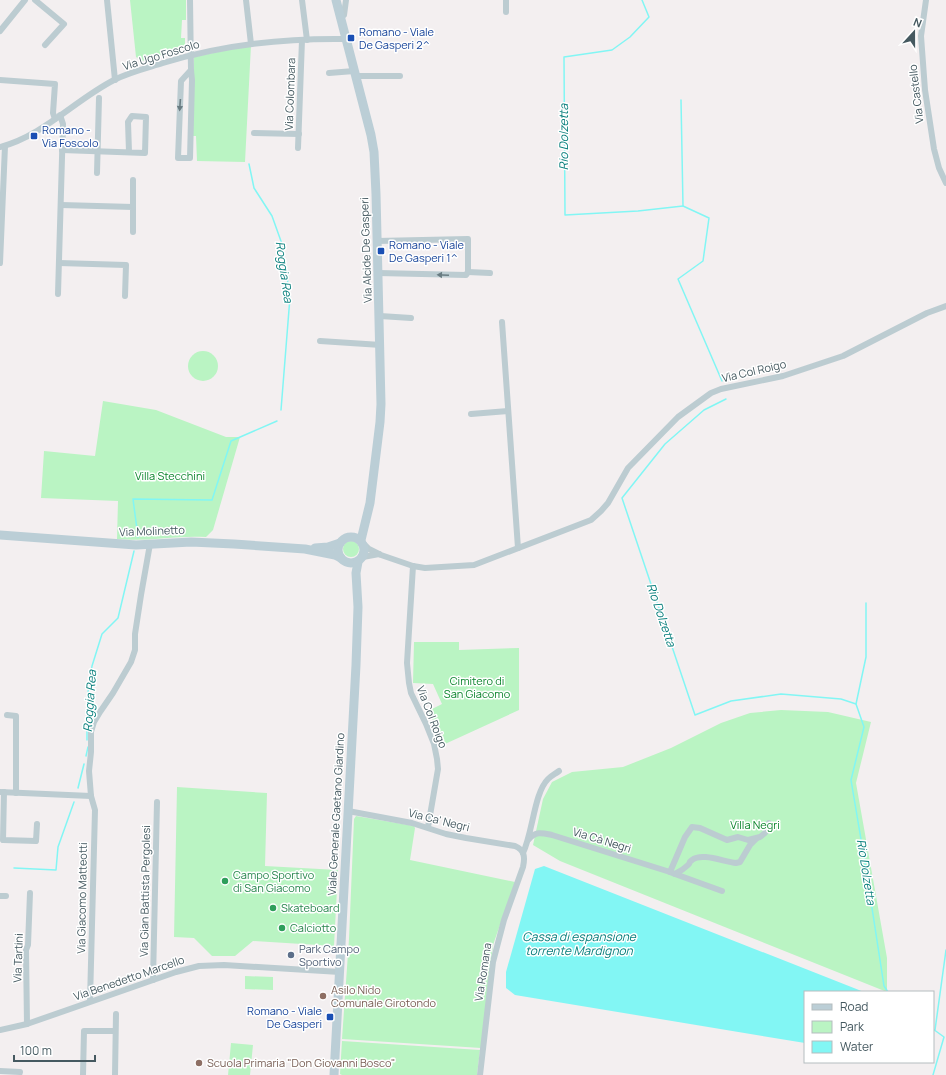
<svg xmlns="http://www.w3.org/2000/svg" width="946" height="1075" viewBox="0 0 946 1075" font-family="Manrope,sans-serif">
	<rect width="100%" height="100%" fill="#f3eff0"/>
	<g fill="#baf4c3">
		<path d="M 130,0 L 186,0 L 186,20 L 182,20 L 181,38 L 185,38 L 185,48 L 142,61 L 136,57 Z"/>
		<path d="M 251,45 L 245,162 L 197,161 L 196,136 L 192,136 L 194,57 Z"/>
		<circle cx="203" cy="366" r="15"/>
		<path d="M 103,401 L 156,410 L 226,437 L 240,437 L 213,530 L 206,537 C 176,535 147,542 117,539 L 118,501 L 41,498 L 44,451 L 95,456 Z"/>
		<circle cx="351" cy="549" r="8"/>
		<path d="M 414,642 L 459,642 L 459,650 L 519,648 L 519,710 L 445,744 L 428,711 L 442,704 L 433,684 L 413,683 Z"/>
		<path d="M 781,710 L 828,712 L 871,722 L 856,783 L 887,958 L 887,992 L 560,861 L 533,845 L 543,799 L 552,782 L 572,772 L 623,767 L 671,748 L 721,723 L 750,713 Z"/>
		<path d="M 177,787 L 267,793 L 265,866 L 338,870 L 334,946 L 253,941 L 235,956 L 212,956 L 194,938 L 174,937 Z"/>
		<path d="M 356,816 L 414,826 L 415,828 L 410,860 L 515,882 L 493,945 L 481,1048 L 342,1039 L 349,939 L 354,819 Z"/>
		<path d="M 245,976 L 273,977 L 273,990 L 245,989 Z"/>
		<path d="M 342,1041 L 480,1050 L 477,1075 L 342,1075 L 340,1074 Z"/>
		<path d="M 231,1043 L 253,1045 L 250,1075 L 228,1075 Z"/>
	</g>
	<path fill="#82f6f4" d="M 544,866 L 864,992 L 805,992 L 805,1043 L 515,995 L 506,988 L 506,972 L 535,869 Z"/>
	<g fill="none" stroke-linecap="round" stroke-linejoin="round">
		<g stroke="#82f6f4" stroke-width="1.5">
			<path d="M 642,0 L 649,17 L 630,37 L 612,50 L 564,57 L 565,215 L 638,211 L 683,206"/>
			<path d="M 681,100 L 683,206 L 709,218 L 703,261 L 678,279 L 722,381"/>
			<path d="M 249,164 L 254,188 L 272,216 L 282,244 L 290,297 L 281,410"/>
			<path d="M 726,399 L 704,410 L 665,444 L 622,498 L 695,715 L 731,701 L 781,694 L 841,699 L 856,704 L 864,727 L 851,780 L 866,869 L 884,986 L 888,992"/>
			<path d="M 138,537 L 133,499 L 212,500 L 231,441 L 277,421"/>
			<path d="M 856,704 L 866,657 L 866,603"/>
			<path d="M 87,740 L 87,699 L 92,666 L 102,634 L 118,618 L 134,551"/>
			<path d="M 86,756 L 88,747"/>
			<path d="M 78,788 L 84,764"/>
			<path d="M 14,868 L 56,870 L 58,847 L 74,802"/>
			<path d="M 935,1030 L 946,950"/>
			<path d="M 933,1075 L 944,1037 L 933,1029"/>
		</g>
		<g stroke="#bcccd1" stroke-width="6">
			<path d="M 35,0 L 64,24 L 45,45"/>
			<path d="M 107,0 L 115,80"/>
			<path d="M 190,0 L 191,70 L 192,80 L 190,158 L 178,158 L 181,81 L 191,70"/>
			<path d="M 246,0 L 251,44"/>
			<path d="M 302,0 L 307,40"/>
			<path d="M 506,0 L 506,12"/>
			<path d="M 926,0 L 921,36 L 925,90 L 934,149 L 939,168 L 946,183"/>
			<path d="M 341,18 L 344,15 L 346,0"/>
			<path d="M 0,31 L 25,0"/>
			<path d="M 329,73 L 354,71"/>
			<path d="M 356,76 L 400,76"/>
			<path d="M 0,80 L 55,84 L 53,113 L 55,119"/>
			<path d="M 254,133 L 299,134"/>
			<path d="M 0,147 C 43,136 75,100 114,80 C 130,72 147,68 163,63 C 222,45 284,38 346,39"/>
			<path d="M 298,148 L 302,40"/>
			<path d="M 62,150 L 145,153 L 146,117 L 132,116 L 128,122 L 129,152"/>
			<path d="M 97,173 L 99,98"/>
			<path d="M 61,205 L 133,207 L 133,232"/>
			<path d="M 133,207 L 133,180"/>
			<path d="M 377,241 L 468,239 L 468,272 L 466,275 L 378,273"/>
			<path d="M 0,263 L 5,146"/>
			<path d="M 59,263 L 126,265 L 125,296"/>
			<path d="M 468,272 L 490,273"/>
			<path d="M 58,294 L 63,124 L 60,115"/>
			<path d="M 380,316 L 411,318"/>
			<path d="M 502,322 L 518,548"/>
			<path d="M 320,341 L 381,345"/>
			<path d="M 471,414 L 508,411"/>
			<path d="M 364,544 L 369,549 L 381,555 L 413,566 L 425,568 L 474,565 L 591,520 L 601,511 L 608,503 L 628,468 L 678,417 L 711,393 L 721,389 L 783,376 L 843,356 L 927,313 L 946,306"/>
			<path d="M 363,557 L 379,554"/>
			<path d="M 413,566 L 407,663 L 409,683 L 411,693 L 426,724 L 434,744 L 437,759 L 438,769 L 428,827"/>
			<path d="M 7,715 L 16,716 L 16,793"/>
			<path d="M 0,792 L 91,796"/>
			<path d="M 4,792 L 3,840 L 36,841 L 37,824"/>
			<path d="M 348,811 L 412,823 L 446,834 L 466,838 L 515,846 C 525,850 525,858 523,867 L 504,920 L 493,962 L 480,1075"/>
			<path d="M 529,839 C 536,831 542,833 552,835 L 670,872 L 685,837 L 692,827 L 700,828 L 727,840 L 738,837 L 748,840 L 760,837 L 765,833 L 769,823"/>
			<path d="M 523,853 C 533,832 534,793 548,779 C 551,776 555,774 559,771"/>
			<path d="M 670,872 L 675,874 C 679,872 684,869 688,865 C 691,862 688,863 692,860 C 702,852 724,862 736,863 L 740,862 L 750,845 L 756,839"/>
			<path d="M 675,874 L 722,891"/>
			<path d="M 0,896 L 6,896"/>
			<path d="M 153,980 L 157,802"/>
			<path d="M 90,1001 L 95,810 L 91,796 L 89,771 L 91,752 L 91,732 L 94,722 L 100,712 L 113,693 L 131,662 L 135,650 L 135,634 L 141,595 L 150,544"/>
			<path d="M 27,1024 L 26,950 L 28,945 L 30,893"/>
			<path d="M 0,1030 L 27,1024 L 176,972 L 199,966 L 224,965 L 340,972"/>
			<path d="M 0,1071 L 20,1072 L 19,1075"/>
			<path d="M 83,1075 L 84,1031 L 115,1031"/>
			<path d="M 115,1075 L 116,1014"/>
		</g>
		<g stroke="#bbced6" stroke-width="9">
			<path d="M 336,0 L 371,135 L 374,152 L 376,194 L 381,404 L 380,422 L 370,503 L 361,540"/>
			<path d="M 0,535 L 136,545 L 191,542 L 234,544 L 305,549 L 335,555 L 341,558"/>
			<circle cx="351" cy="550" r="13"/>
			<path d="M 315,548 L 328,547 L 340,543"/>
			<path d="M 334,1075 L 356,665 L 358,607 L 356,573 L 358,562"/>
		</g>
	</g>
	<defs><path id="oneway-solid" d="M-6-.8H1V-3.2L6.5 0L1 3.2V.8H-6Z"/></defs>
	<g fill="#697c82">
		<use href="#oneway-solid" transform="translate(180 105) rotate(94)"/>
		<use href="#oneway-solid" transform="translate(443 275) rotate(-178)"/>
	</g>
	<g fill="#1a4fb4" stroke="#fff" stroke-width="1.5">
		<rect x="347" y="34" width="8" height="8" rx="2"/>
		<rect x="30" y="132" width="8" height="8" rx="2"/>
		<rect x="377" y="247" width="8" height="8" rx="2"/>
		<rect x="326" y="1013" width="8" height="8" rx="2"/>
	</g>
	<g fill="#2e9e5b" stroke="#fff" stroke-width="1.5">
		<circle cx="225" cy="881" r="4"/>
		<circle cx="273" cy="908" r="4"/>
		<circle cx="282" cy="928" r="4"/>
	</g>
	<circle fill="#5c6f8a" stroke="#fff" stroke-width="1.5" cx="291" cy="955" r="4"/>
	<g fill="#8d6e63" stroke="#fff" stroke-width="1.5">
		<circle cx="323" cy="996" r="4"/>
		<circle cx="199" cy="1063" r="4"/>
	</g>
	<g text-anchor="middle" stroke-width="3" stroke-linejoin="round" paint-order="stroke">
		<g font-size="11" fill="#164399" stroke="#fff" text-anchor="start">
			<text x="359" y="36">Romano - Viale<tspan x="359" dy="13">De Gasperi 2^</tspan></text>
			<text x="42" y="134">Romano -<tspan x="42" dy="13">Via Foscolo</tspan></text>
			<text x="389" y="249">Romano - Viale<tspan x="389" dy="13">De Gasperi 1^</tspan></text>
			<text x="322" y="1015" text-anchor="end">Romano - Viale<tspan x="322" dy="13">De Gasperi</tspan></text>
		</g>
		<g font-size="11" fill="#455960" stroke="#fff">
			<text transform="translate(161 55) rotate(-17)" y="4">Via Ugo Foscolo</text>
			<text transform="translate(290 94) rotate(-88)" y="4">Via Colombara</text>
			<text transform="translate(916 94) rotate(-97)" y="4">Via Castello</text>
			<text transform="translate(366 250) rotate(-92)" y="4">Via Alcide De Gasperi</text>
			<text transform="translate(754 371) rotate(-13)" y="4">Via Col Roigo</text>
			<text transform="translate(152 531) rotate(-2)" y="4">Via Molinetto</text>
			<text transform="translate(432 717) rotate(69)" y="4">Via Col Roigo</text>
			<text transform="translate(336 814) rotate(-87)" y="4">Viale Generale Gaetano Giardino</text>
			<text transform="translate(439 820) rotate(14)" y="4">Via Ca' Negri</text>
			<text transform="translate(602 840) rotate(17)" y="4">Via Cà Negri</text>
			<text transform="translate(145 891) rotate(-89)" y="4">Via Gian Battista Pergolesi</text>
			<text transform="translate(82 898) rotate(-89)" y="4">Via Giacomo Matteotti</text>
			<text transform="translate(18 958) rotate(-88)" y="4">Via Tartini</text>
			<text transform="translate(483 972) rotate(-81)" y="4">Via Romana</text>
			<text transform="translate(129 978) rotate(-19)" y="4">Via Benedetto Marcello</text>
		</g>
		<g font-size="11" fill="#0c852d" stroke="#fff">
			<text x="170" y="480">Villa Stecchini</text>
			<text x="477" y="685">Cimitero di<tspan x="477" dy="13">San Giacomo</tspan></text>
			<text x="755" y="829">Villa Negri</text>
		</g>
		<g font-size="11" fill="#27864d" stroke="#fff" text-anchor="start">
			<text x="233" y="879">Campo Sportivo<tspan x="233" dy="13">di San Giacomo</tspan></text>
			<text x="281" y="912">Skateboard</text>
			<text x="290" y="932">Calciotto</text>
		</g>
		<g font-size="11" fill="#4e5e75" stroke="#fff" text-anchor="start">
			<text x="299" y="953">Park Campo<tspan x="299" dy="13">Sportivo</tspan></text>
		</g>
		<g font-size="11" fill="#785e54" stroke="#fff" text-anchor="start">
			<text x="331" y="994">Asilo Nido<tspan x="331" dy="13">Comunale Girotondo</tspan></text>
			<text x="207" y="1067">Scuola Primaria "Don Giovanni Bosco"</text>
		</g>
		<g font-size="12" font-style="italic" fill="#067e7b" stroke="#fff">
			<text transform="translate(564 137) rotate(-90)" y="4">Rio Dolzetta</text>
			<text transform="translate(284 272) rotate(82)" y="4">Roggia Rea</text>
			<text transform="translate(661 615) rotate(71)" y="4">Rio Dolzetta</text>
			<text transform="translate(90 701) rotate(-86)" y="4">Roggia Rea</text>
			<text transform="translate(866 872) rotate(81)" y="4">Rio Dolzetta</text>
			<text x="579" y="941">Cassa di espansione<tspan x="579" dy="14">torrente Mardignon</tspan></text>
		</g>
	</g>
	<rect x="804" y="991" width="130" height="72" fill="#ffffff" stroke="#b5bdbf"/>
	<rect x="812" y="1004" width="20" height="6" fill="#bbced6" stroke="#b5bdbf"/>
	<text x="840" y="1011" font-size="12" fill="#455960">Road</text>
	<rect x="812" y="1021" width="20" height="12" fill="#baf4c3" stroke="#b5bdbf"/>
	<text x="840" y="1031" font-size="12" fill="#455960">Park</text>
	<rect x="812" y="1041" width="20" height="12" fill="#82f6f4" stroke="#b5bdbf"/>
	<text x="840" y="1051" font-size="12" fill="#455960">Water</text>
	<g transform="translate(914 32) rotate(21)" stroke="#ffffff" stroke-width="3" paint-order="stroke">
	<path d="M0-3L7 15L0 10L-7 15Z" fill="#455960"/>
	<text y="-6" font-size="11" font-weight="bold" text-anchor="middle" fill="#455960">N</text>
	</g>
	<path d="M14 1055v6h81v-6" fill="none" stroke="#455960" stroke-width="2"/>
	<text x="20" y="1055" font-size="12" fill="#455960" stroke="#ffffff" stroke-width="3" paint-order="stroke">100 m</text>
</svg>
